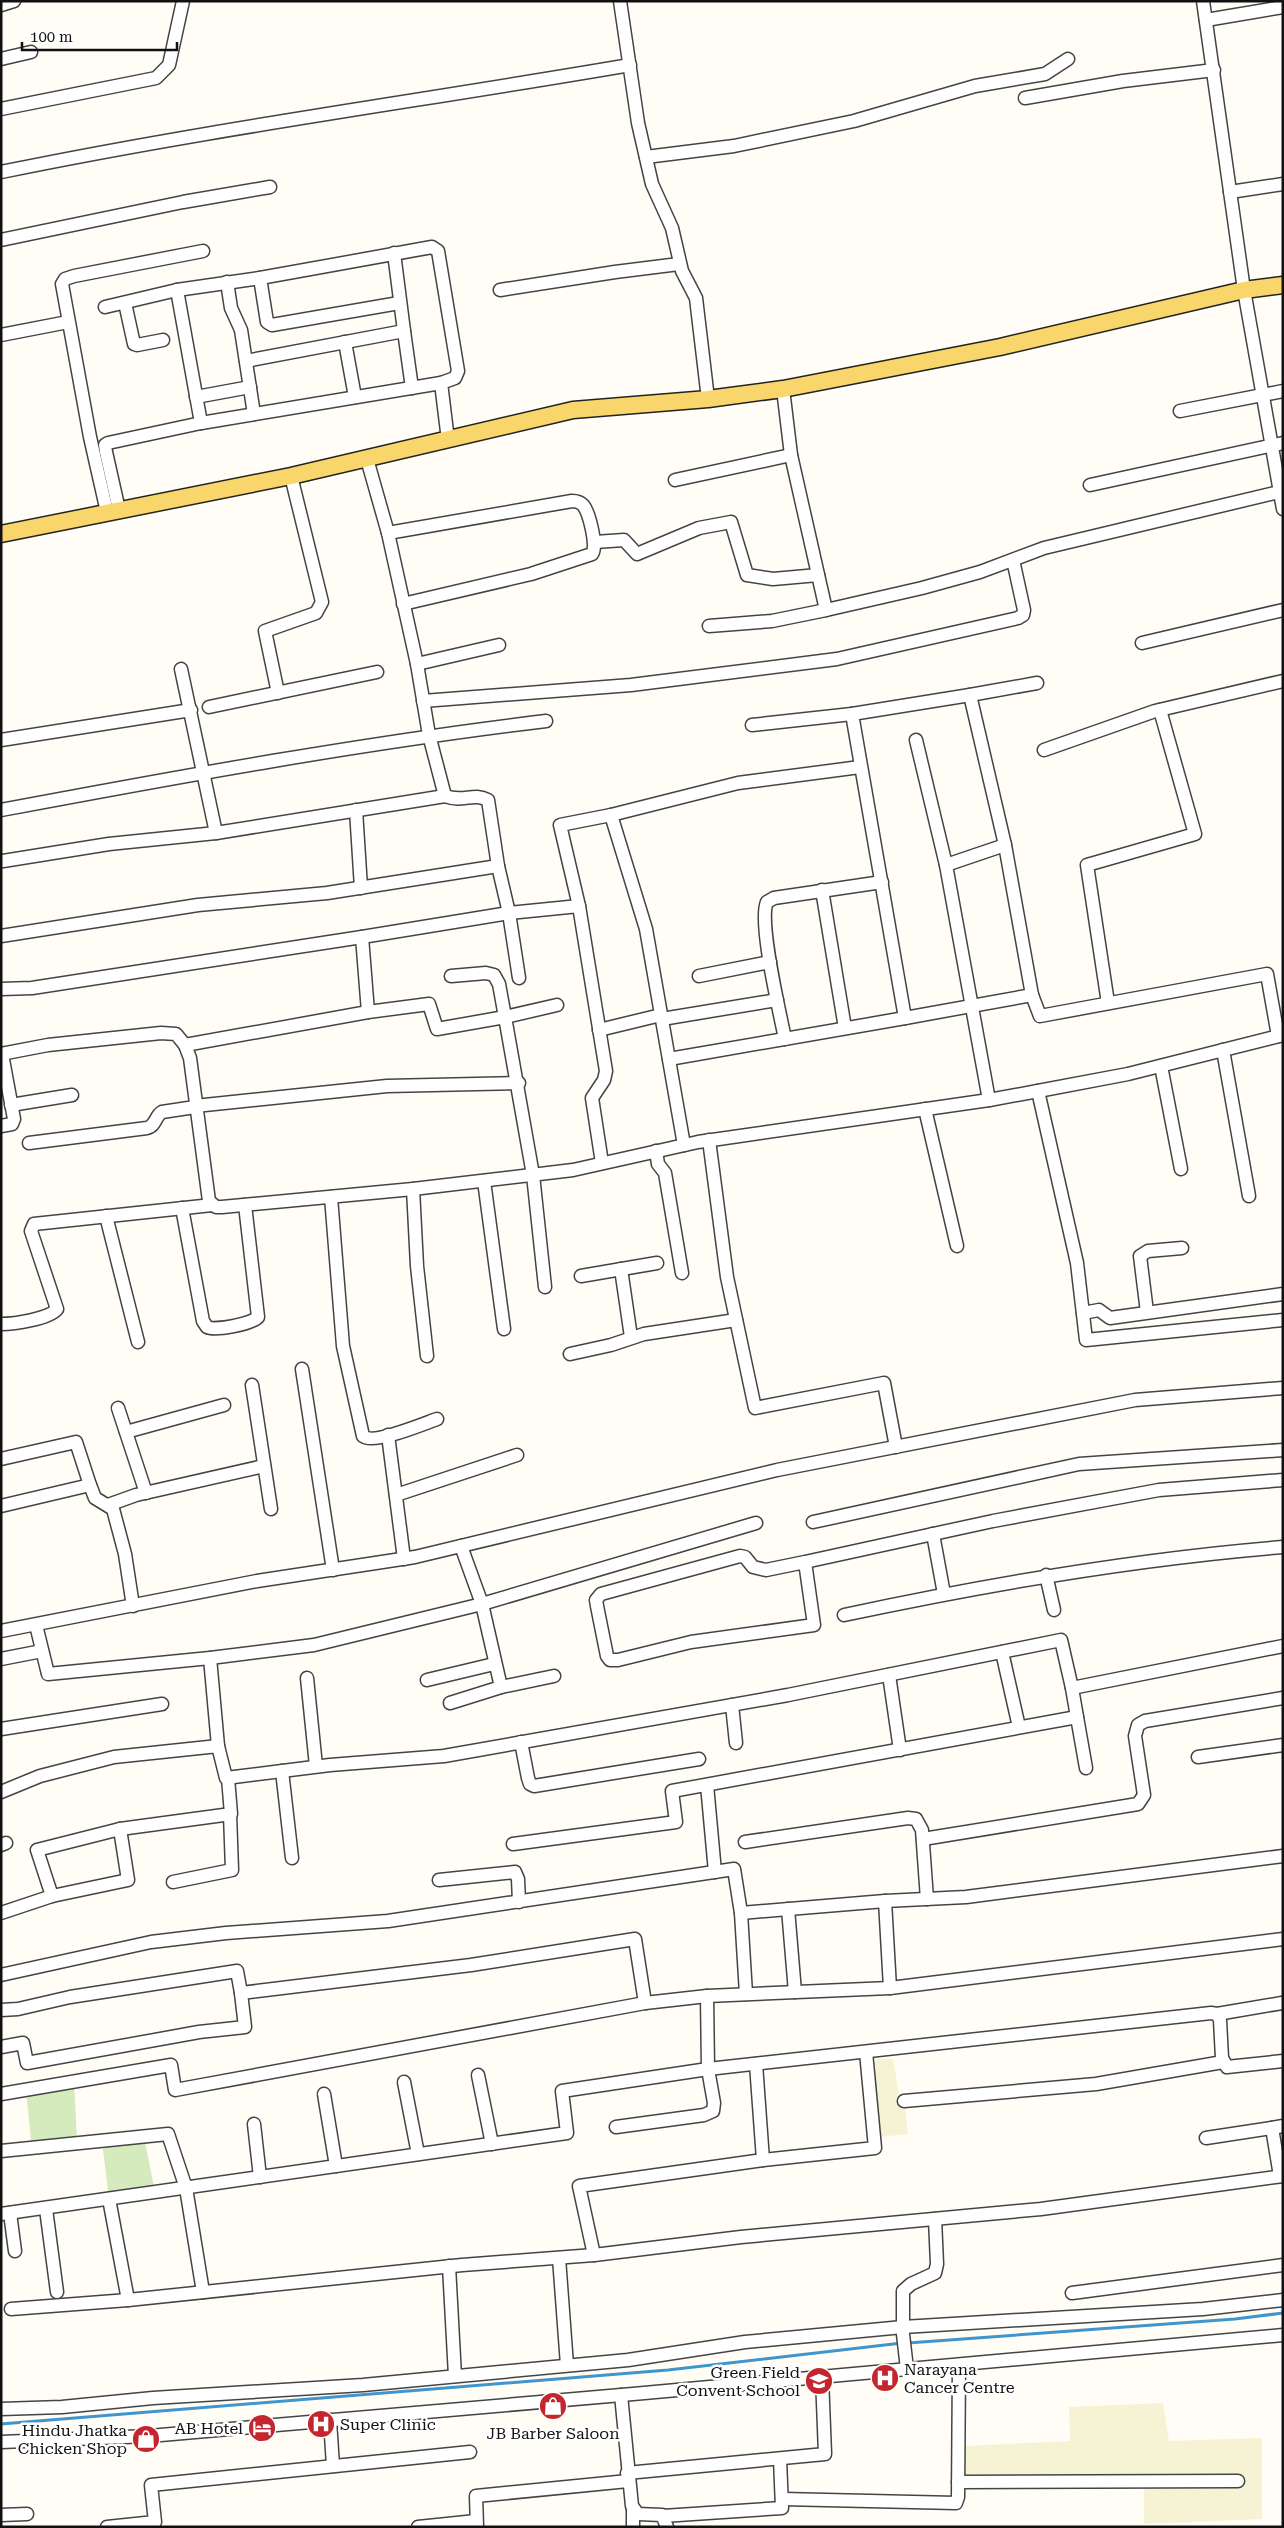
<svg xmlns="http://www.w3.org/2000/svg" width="1284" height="2528" viewBox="0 0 1284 2528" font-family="'Roboto Serif',serif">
	<rect width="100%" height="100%" fill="#fffdf5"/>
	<g fill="#f6f3d4">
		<path d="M 878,2059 L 893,2059 L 901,2106 L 905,2106 L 908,2134 L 879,2137 L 872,2064 Z"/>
		<path d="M 1163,2403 L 1169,2441 L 1262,2438 L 1262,2519 L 1144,2524 L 1144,2479 L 966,2479 L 965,2446 L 1070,2441 L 1069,2407 Z"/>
	</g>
	<g fill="#d5ebbd">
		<path d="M 74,2084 L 77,2138 L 47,2144 L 31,2140 L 26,2091 Z"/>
		<path d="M 144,2137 L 155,2192 L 109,2199 L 102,2141 Z"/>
	</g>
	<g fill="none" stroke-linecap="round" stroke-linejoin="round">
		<g stroke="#3f96cf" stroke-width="3">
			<path d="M 908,2343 L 1235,2319 L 1283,2313"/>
			<path d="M 1,2424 L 668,2370 L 902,2343"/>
		</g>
		<defs>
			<g id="minor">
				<path d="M 620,1 L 638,123 L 652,184 L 672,228 L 682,271 L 696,298 L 708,399"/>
				<path d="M 1203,1 L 1244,290 L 1283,509"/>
				<path d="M 1,5 L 14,1"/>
				<path d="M 1206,20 L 1283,7"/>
				<path d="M 1,59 L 31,52"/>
				<path d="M 1025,98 L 1123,81 L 1214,70"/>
				<path d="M 1,109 L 156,78 L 169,65 L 183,1"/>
				<path d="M 646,157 L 734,146 L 854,121 L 975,86 L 1045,74 L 1068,59"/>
				<path d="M 1,172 C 210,129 420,101 630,65"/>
				<path d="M 1230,192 L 1283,184"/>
				<path d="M 1,240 L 183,202 L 270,187"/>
				<path d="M 260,278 L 267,322 L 272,325 L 399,303"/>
				<path d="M 227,282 L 231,308 L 241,330 L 254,414"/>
				<path d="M 177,290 L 201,423"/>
				<path d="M 500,290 L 615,272 L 679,264"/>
				<path d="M 125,303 L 134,344 L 137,345 L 163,340"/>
				<path d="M 105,307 L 177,290 L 260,278 L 432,247 L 438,251 L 458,371 L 455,378 L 441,383 L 201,423 L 108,443 L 105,445 L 106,452 L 119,510"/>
				<path d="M 404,331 L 412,388"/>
				<path d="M 1,335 L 68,322"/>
				<path d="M 345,342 L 355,397"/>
				<path d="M 246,361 L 404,331 L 394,253"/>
				<path d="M 441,383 L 448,440"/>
				<path d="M 783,389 L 791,455 L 826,610 L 922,588 L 980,572 L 1044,548 L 1283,491"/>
				<path d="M 196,397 L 250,387"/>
				<path d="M 1180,411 L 1283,391"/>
				<path d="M 367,459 L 388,533 L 417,664 L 429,735 L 445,796 C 464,803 473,792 488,800 L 498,866 L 509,913 L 579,906 L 606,1071 L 604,1080 L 592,1098 L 602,1163"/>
				<path d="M 675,480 L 791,455"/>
				<path d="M 1090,485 L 1283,443"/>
				<path d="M 107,512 L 90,437 L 62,284 L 65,279 L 74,276 L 203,251"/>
				<path d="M 388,533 L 572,501 C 576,501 580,502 583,505 C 589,512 598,547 592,554 L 531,574 L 403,604"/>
				<path d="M 595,542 L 624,540 L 637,554 L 699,528 L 731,522 L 747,575 L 773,579 L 818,575"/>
				<path d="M 709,626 L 772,621 L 826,610"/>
				<path d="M 1142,643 L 1283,610"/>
				<path d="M 417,664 L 499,645"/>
				<path d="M 181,669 L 216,833 L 445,796"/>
				<path d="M 278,693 L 265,631 L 316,613 L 322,602 L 291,476"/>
				<path d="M 970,695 L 1005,845 L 1032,995 L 905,1018 L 852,714 Z"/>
				<path d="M 970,695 L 1037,683"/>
				<path d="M 423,701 L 631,685 L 837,659 L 1018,618 L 1023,615 L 1024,610 L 1013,560"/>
				<path d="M 209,707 L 377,672"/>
				<path d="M 752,725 L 852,714"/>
				<path d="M 1,740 L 191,710"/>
				<path d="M 916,740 L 946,865 L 989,1100"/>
				<path d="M 1044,750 L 1155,711 L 1283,681"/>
				<path d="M 1,810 C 182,776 363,743 546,721"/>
				<path d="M 356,810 L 361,888"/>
				<path d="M 611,815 L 646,929 L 684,1145"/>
				<path d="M 3,861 L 109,844 L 216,833"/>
				<path d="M 946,865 L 1005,845"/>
				<path d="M 822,890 L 845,1028"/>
				<path d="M 579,906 L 560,825 L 611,815 L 738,783 L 860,767"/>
				<path d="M 1,936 L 198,905 L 327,893 L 498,866"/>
				<path d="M 451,976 L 486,973 L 494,975 L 499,984 L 505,1017 L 557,1005"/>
				<path d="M 699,976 L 770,962"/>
				<path d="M 1,989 L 32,988 L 362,937"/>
				<path d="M 1032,995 L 1040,1016 L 1267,974 L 1278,1036"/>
				<path d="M 1108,1003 L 1087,865 L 1195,834 L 1160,710"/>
				<path d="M 368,1012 L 429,1004 L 437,1029 L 505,1017 L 533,1175 L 545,1287"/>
				<path d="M 662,1019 L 777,1000"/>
				<path d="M 599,1030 L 661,1015"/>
				<path d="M 785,1039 C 780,1013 758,922 767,902 L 774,898 L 882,882"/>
				<path d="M 185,1045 L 368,1012 L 362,937 L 509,913 L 519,978"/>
				<path d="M 1223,1050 L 1249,1196"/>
				<path d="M 1,1054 L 48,1045 L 161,1033 L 176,1034 L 185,1045 L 190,1058 L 209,1201 L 216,1207 L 222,1207 L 413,1189 L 573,1170 L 698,1142 L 989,1100 L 1038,1091 L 1128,1074 L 1283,1035"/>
				<path d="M 669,1059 L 905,1018"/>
				<path d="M 1161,1066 L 1181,1169"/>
				<path d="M 1038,1091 L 1077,1263 L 1086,1340 L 1283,1320"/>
				<path d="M 11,1105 L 72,1095"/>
				<path d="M 195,1106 L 387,1086 L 519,1083"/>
				<path d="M 925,1109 L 957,1246"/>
				<path d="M 1,1126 L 12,1124 L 14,1119 L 2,1054"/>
				<path d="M 709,1140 L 727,1277 L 755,1408 L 884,1383 L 896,1447"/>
				<path d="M 29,1143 L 147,1128 C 156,1126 155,1116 162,1112 L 195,1107"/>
				<path d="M 656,1151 L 658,1164 L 665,1173 L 682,1273"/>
				<path d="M 484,1181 L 504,1329"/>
				<path d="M 413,1189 L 417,1266 L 427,1356"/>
				<path d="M 331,1197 L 343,1346 L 363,1436 C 373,1445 423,1424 437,1419"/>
				<path d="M 182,1208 L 203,1321 L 207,1327 C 215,1331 252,1324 258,1317 L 245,1205"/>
				<path d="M 106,1216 L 138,1342"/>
				<path d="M 621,1269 L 631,1337"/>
				<path d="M 581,1276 L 657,1263"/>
				<path d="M 1147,1312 L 1140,1256 L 1148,1251 L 1182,1248"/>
				<path d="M 1083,1313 L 1099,1310 L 1110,1318 L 1283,1294"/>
				<path d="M 1,1324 C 14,1324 49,1319 57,1309 L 31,1231 L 34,1224 L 212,1205"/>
				<path d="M 570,1354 L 611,1345 L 644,1334 L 736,1320"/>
				<path d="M 302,1369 L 333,1570"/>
				<path d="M 252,1385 L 271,1509"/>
				<path d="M 118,1408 L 146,1493"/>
				<path d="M 126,1432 L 224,1405"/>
				<path d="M 388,1435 L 404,1559"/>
				<path d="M 1,1459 L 76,1442 L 90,1485 L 1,1506"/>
				<path d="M 90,1485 L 95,1498 L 113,1509 L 125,1554 L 133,1606"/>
				<path d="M 396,1495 L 517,1455"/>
				<path d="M 108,1505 L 136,1495 L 264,1466"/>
				<path d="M 813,1522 L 1079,1464 L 1283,1450"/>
				<path d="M 933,1534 L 944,1594"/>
				<path d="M 805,1562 L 766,1570 L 753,1567 L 745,1557 L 740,1556 L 601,1594 L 596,1600 L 597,1606 L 607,1656 L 610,1660 L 618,1660 L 691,1642 L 814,1625 L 805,1562 L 993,1521 L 1159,1490 L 1283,1480"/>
				<path d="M 1046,1575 L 1054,1610"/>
				<path d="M 844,1615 C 989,1584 1135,1559 1283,1547"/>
				<path d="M 36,1625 L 48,1674 L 210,1658 L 314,1645 L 482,1604 L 756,1523"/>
				<path d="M 1,1631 L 257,1581 L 415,1557 L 777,1470 L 1135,1400 L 1283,1388"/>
				<path d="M 1002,1652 L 1019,1727"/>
				<path d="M 210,1658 L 218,1746"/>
				<path d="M 1,1659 L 42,1651"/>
				<path d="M 889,1675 L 900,1750"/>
				<path d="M 307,1678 L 316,1766"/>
				<path d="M 427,1680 L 494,1664"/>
				<path d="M 501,1687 L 554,1676"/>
				<path d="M 450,1703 L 501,1687 L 482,1604 L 461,1546"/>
				<path d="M 732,1705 L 736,1743"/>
				<path d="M 1077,1717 L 1086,1768"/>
				<path d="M 1,1729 L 162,1704"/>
				<path d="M 521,1742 L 528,1778 L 530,1784 L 534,1786 L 699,1759"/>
				<path d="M 1198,1757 L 1283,1745"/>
				<path d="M 282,1771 L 292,1858"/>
				<path d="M 707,1785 L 715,1872"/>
				<path d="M 1,1792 L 40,1776 L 114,1757 L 218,1746 L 226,1778 L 330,1765 L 444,1756 L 788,1695 L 1061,1640 L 1072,1688"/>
				<path d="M 923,1839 L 1138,1804 L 1144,1795 L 1135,1736 L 1138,1725 L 1145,1721 L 1283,1698"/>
				<path d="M 745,1842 L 908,1818 L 916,1819 L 922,1830 L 927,1899"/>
				<path d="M 513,1844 L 676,1822 L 672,1791 L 1077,1717 L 1072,1688 L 1283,1646"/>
				<path d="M 1,1845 L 6,1843"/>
				<path d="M 439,1880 L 515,1872 L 518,1879 L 519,1902"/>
				<path d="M 173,1882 L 232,1870 L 230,1814"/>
				<path d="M 52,1896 L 37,1850 L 120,1829 L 231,1814 L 228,1778"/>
				<path d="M 788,1909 L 795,1992"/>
				<path d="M 1,1913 L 52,1896 L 128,1880 L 120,1829"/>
				<path d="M 741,1913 L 885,1901"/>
				<path d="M 1,1975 L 151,1942 L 226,1933 L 388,1921 L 734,1869 L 741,1913 L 746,1994"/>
				<path d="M 890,1988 L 885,1901 L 966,1897 L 1283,1856"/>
				<path d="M 1,2010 L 18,2009 L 70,1997 L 237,1971 L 241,1993 L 471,1965 L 635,1939 L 645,2003"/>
				<path d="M 1217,2014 L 1282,2003"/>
				<path d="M 1,2047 L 23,2043 L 27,2063 L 199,2032 L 245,2027 L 241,1993"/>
				<path d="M 478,2075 L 492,2144"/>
				<path d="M 404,2082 L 418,2154"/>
				<path d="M 1,2094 L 171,2065 L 175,2090 L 645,2003 L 707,1996 L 890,1988 L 1283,1939"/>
				<path d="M 324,2094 L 336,2166"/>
				<path d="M 904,2101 L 1096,2084 L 1223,2062"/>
				<path d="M 254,2124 L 260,2177"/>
				<path d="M 616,2127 L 704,2115 L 713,2111 L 714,2103 L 708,2069 L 707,1996"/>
				<path d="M 1206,2138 L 1272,2128"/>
				<path d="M 1,2151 L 168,2134 L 186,2188 L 203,2292"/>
				<path d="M 763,2160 L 875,2148 L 866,2052"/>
				<path d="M 1280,2176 L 1272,2128 L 1283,2126"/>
				<path d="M 109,2199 L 128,2300"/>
				<path d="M 46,2209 L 57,2292"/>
				<path d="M 10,2213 L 15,2251"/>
				<path d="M 1,2214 L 567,2133 L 562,2091 L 708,2069 L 1211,2013 L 1217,2014 L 1220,2020 L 1222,2058 L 1227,2067 L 1283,2061"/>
				<path d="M 594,2255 L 579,2186 L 763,2160 L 756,2064"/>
				<path d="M 559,2258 L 567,2365"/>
				<path d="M 449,2266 L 455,2376"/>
				<path d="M 1072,2293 L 1283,2265"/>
				<path d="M 11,2309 L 128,2300 L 462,2265 L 594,2255 L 741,2237 L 1041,2209 L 1283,2176"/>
				<path d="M 907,2369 L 903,2334 L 903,2291 L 911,2284 L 935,2273 L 937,2264 L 935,2219"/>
				<path d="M 621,2395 L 632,2506 L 638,2514 L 662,2515 L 667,2527"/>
				<path d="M 1,2409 L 62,2407 L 153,2398 L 363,2385 L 628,2360 L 745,2342 L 903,2327 L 1203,2309 L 1283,2300"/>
				<path d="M 330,2420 L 333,2466"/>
				<path d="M 1,2442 L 149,2436 L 633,2394 L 1283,2335"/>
				<path d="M 627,2473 L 825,2454 L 822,2377"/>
				<path d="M 958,2482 L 1238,2481"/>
				<path d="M 782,2499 L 956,2503 L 958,2497 L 959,2365"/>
				<path d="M 633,2510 L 633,2527"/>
				<path d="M 1,2515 L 27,2514"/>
				<path d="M 663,2516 L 782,2508 L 780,2459"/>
				<path d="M 107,2527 L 155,2522 L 151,2485 L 470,2452"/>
				<path d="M 418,2527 L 476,2521"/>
				<path d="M 477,2527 L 476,2496 L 628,2481"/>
			</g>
			<path id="major" d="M 1,534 L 291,476 L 573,410 L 708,399 L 783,389 L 1000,347 L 1244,290 L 1283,285"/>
		</defs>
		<use href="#minor" stroke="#444" stroke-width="15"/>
		<use href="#major" stroke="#222" stroke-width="19"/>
		<use href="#minor" stroke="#fff" stroke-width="12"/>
		<use href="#major" stroke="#f9d66b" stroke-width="16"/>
	</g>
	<defs>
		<symbol id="hospital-disc" viewBox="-11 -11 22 22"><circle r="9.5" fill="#c4262e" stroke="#fff"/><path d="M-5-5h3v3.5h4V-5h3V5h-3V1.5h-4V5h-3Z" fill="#fff"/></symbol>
		<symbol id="school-disc" viewBox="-11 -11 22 22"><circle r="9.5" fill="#c4262e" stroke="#fff"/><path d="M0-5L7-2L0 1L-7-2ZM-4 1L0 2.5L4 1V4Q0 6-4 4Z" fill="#fff"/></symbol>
		<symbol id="shop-disc" viewBox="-11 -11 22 22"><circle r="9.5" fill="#c4262e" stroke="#fff"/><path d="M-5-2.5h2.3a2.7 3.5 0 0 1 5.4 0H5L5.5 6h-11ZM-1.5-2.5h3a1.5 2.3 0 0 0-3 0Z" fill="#fff"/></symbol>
		<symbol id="hotel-disc" viewBox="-11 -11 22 22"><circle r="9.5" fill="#c4262e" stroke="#fff"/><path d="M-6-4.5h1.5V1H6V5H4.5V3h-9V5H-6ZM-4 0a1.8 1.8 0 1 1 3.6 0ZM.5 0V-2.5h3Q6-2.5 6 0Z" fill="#fff"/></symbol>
	</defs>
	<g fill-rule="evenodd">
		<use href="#hospital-disc" x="869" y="2362" width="32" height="32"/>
		<use href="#school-disc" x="803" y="2365" width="32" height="32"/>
		<use href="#shop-disc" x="537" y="2390" width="32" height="32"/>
		<use href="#hospital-disc" x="305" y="2408" width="32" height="32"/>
		<use href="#hotel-disc" x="246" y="2412" width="32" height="32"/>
		<use href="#shop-disc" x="130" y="2423" width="32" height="32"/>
	</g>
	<g text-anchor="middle" stroke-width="5" stroke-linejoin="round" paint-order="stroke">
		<g font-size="16" fill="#111" stroke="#fff" text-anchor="end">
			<text x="904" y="2375" text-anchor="start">Narayana<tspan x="904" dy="18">Cancer Centre</tspan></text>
			<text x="800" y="2378">Green Field<tspan x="800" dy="18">Convent School</tspan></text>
			<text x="340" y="2430" text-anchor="start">Super Clinic</text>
			<text x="243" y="2434">AB Hotel</text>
			<text x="127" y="2436">Hindu Jhatka<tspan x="127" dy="18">Chicken Shop</tspan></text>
			<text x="553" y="2439" text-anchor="middle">JB Barber Saloon</text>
		</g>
	</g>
	<rect width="1284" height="2528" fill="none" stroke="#111111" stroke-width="5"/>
	<path d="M22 42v8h155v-8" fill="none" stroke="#111111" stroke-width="2.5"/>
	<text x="30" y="42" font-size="15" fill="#111111" stroke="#ffffff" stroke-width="4" paint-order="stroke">100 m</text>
</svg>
